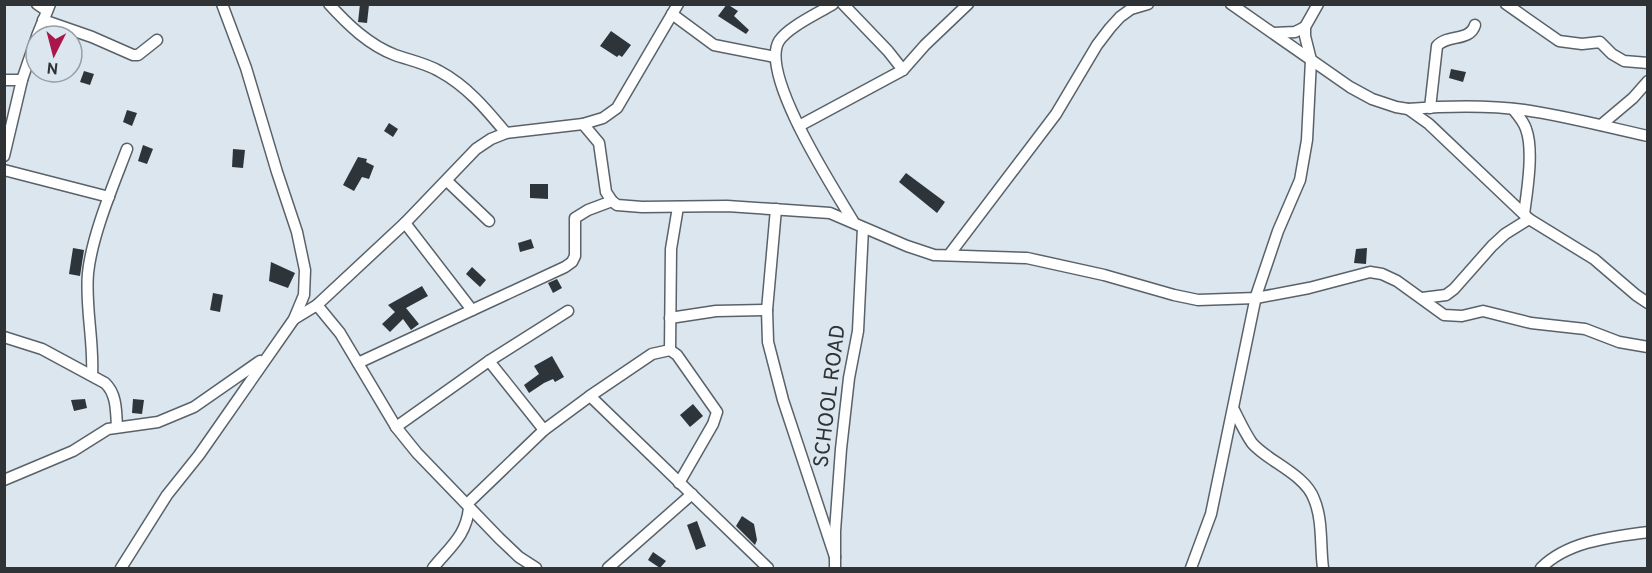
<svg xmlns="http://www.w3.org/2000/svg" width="1652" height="573" viewBox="0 0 1652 573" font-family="Overpass,sans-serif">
	<rect width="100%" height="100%" fill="#dce6ee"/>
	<g fill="#2d353b">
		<path d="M 360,4 L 369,5 L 367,23 L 358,22 Z"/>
		<path d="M 727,4 L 738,11 L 734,16 L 749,30 L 746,34 L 718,16 Z"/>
		<path d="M 611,31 L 631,45 L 622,57 L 619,55 L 617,57 L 600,46 Z"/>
		<path d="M 1451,69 L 1466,72 L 1463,82 L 1449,78 Z"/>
		<path d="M 84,71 L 94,74 L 90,85 L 80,82 Z"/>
		<path d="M 127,110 L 137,113 L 132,126 L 123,122 Z"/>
		<path d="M 389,123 L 398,129 L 393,137 L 384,131 Z"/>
		<path d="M 143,145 L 153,149 L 147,164 L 138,161 Z"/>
		<path d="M 233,149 L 245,150 L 243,168 L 232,167 Z"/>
		<path d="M 358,157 L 367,159 L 366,162 L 374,166 L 369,179 L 362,177 L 354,191 L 343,185 Z"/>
		<path d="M 906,173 L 945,202 L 937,213 L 899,182 Z"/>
		<path d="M 530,184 L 548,184 L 548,199 L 530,198 Z"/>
		<path d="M 531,239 L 534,248 L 520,252 L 518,243 Z"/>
		<path d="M 73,248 L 84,250 L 80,276 L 69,274 Z"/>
		<path d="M 1367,248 L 1366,264 L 1354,263 L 1356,249 Z"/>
		<path d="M 271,262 L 295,273 L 288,288 L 269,281 Z"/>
		<path d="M 472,267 L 486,280 L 480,287 L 466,274 Z"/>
		<path d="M 557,279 L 562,288 L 553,293 L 548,283 Z"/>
		<path d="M 422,286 L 428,296 L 406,308 L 419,324 L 411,330 L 403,319 L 390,332 L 382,324 L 395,312 L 388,305 Z"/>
		<path d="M 213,293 L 223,295 L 220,312 L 210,310 Z"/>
		<path d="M 552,356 L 564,377 L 555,382 L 553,379 L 544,383 L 529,393 L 524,385 L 539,374 L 534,366 Z"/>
		<path d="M 85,399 L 87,408 L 74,411 L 71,400 Z"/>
		<path d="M 133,399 L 144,400 L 142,414 L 132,413 Z"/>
		<path d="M 693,404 L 703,416 L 690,427 L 680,415 Z"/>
		<path d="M 742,516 L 754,524 L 757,540 L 755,545 L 736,526 Z"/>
		<path d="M 697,521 L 706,546 L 696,550 L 687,525 Z"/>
		<path d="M 653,552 L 666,561 L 660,568 L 648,560 Z"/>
	</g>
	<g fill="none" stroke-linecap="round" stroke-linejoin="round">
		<defs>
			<g id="minor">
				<path d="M 37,4 L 47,11"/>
				<path d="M 329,4 C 348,25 369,45 395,55 C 409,60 425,63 439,71 C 467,86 486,109 506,133"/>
				<path d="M 833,4 C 819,13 788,27 779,41 C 759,74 834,189 853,221"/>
				<path d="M 843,4 L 888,51 L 903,70"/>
				<path d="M 1231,4 L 1350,87 L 1372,99 L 1396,107 L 1408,109 L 1429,124 L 1529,219 L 1594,259 L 1636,295 L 1648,303"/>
				<path d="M 1506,4 L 1559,41 L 1582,44 L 1600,42 L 1612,54 L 1624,61 L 1648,63"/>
				<path d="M 672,14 L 714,45 L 775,57"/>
				<path d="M 43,20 L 92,37 L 133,55 L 138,55 L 157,40"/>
				<path d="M 1274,33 L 1295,32 L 1305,27"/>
				<path d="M 37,36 L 50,4"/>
				<path d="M 4,80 L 22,80"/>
				<path d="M 1430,108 L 1437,46 C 1447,34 1470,42 1475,25"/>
				<path d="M 1408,109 C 1446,106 1487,105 1524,110 C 1566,116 1606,127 1648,136"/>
				<path d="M 1513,109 C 1518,115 1524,122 1526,129 C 1534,150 1527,192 1524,214"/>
				<path d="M 583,124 L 599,143 L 606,192 L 612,201 L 617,205 L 642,207 L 727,206 L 830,213 L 907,246 L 934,255 L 1027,258 L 1104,275 L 1174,295 L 1198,300 L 1256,298 L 1309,288 L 1370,272 L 1382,274 L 1397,281 L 1444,315 L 1462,316 L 1483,311 L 1531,323 L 1585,329 L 1619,342 L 1648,347"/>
				<path d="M 1601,125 L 1633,98 L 1648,81"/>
				<path d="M 799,126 L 903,70 L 925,45 L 968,4"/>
				<path d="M 4,156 L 22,80 L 36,39"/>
				<path d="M 4,170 L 109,197"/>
				<path d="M 447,181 L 489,221"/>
				<path d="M 776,209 L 767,310 L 768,342 L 783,400 L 835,557"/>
				<path d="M 405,223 L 472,310"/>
				<path d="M 949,255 L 1056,114 L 1097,45 L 1110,28 L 1120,17 L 1131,9 L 1148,4"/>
				<path d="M 1422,298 L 1446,295 L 1454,289 L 1492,246 L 1505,234 L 1529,219"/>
				<path d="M 317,305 L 340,333 L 396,427 L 417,453 L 499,538 L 519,557 L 536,568"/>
				<path d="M 670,318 L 716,311 L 767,310"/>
				<path d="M 294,319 L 317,305 L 405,223 L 476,149 L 491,139 L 506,133 L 583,124 L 603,118 L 617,108 L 678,4"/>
				<path d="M 4,337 L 42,349 L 105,383 C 117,394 116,412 117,427"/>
				<path d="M 670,350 L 671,249 L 678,207"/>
				<path d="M 489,361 L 544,430"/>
				<path d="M 358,363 L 565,267 L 572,262 L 575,256 L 575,218 L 588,210 L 612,201"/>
				<path d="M 92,375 C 94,341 85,307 88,273 C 92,235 113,186 127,149"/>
				<path d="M 590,396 L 768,568"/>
				<path d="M 1234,410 C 1239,420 1245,433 1252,443 C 1267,461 1305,474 1314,499 C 1323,520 1320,546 1323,568"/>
				<path d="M 396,427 L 489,361 L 568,311"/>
				<path d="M 4,480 L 73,451 L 108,429 L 158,422 L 194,407 L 260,361"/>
				<path d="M 467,504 L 544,430 L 590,396 L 652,354 L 670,350 L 677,355 L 717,412 L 713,424 L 679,483"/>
				<path d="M 121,568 L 167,495 L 199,455 L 294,319 L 304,295 L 305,270 L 297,232 L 277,172 L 246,68 L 222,4"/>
				<path d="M 433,568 C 450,547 467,535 469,507"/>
				<path d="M 608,568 L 692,494"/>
				<path d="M 835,568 L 835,531 L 841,449 L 849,378 L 858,331 L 863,228"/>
				<path d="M 1191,568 L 1211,514 L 1256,296 L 1278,231 L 1300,180 L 1307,140 L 1311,60 L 1305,36 L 1305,27 L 1318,4"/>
				<path d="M 1541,568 C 1568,541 1611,537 1648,532"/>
			</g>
		</defs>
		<use href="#minor" stroke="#596269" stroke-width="13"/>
		<use href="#minor" stroke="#fff" stroke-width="10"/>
	</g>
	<g text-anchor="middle" stroke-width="6" stroke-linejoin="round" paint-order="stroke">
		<g font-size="21" fill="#2f3336" stroke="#dce6ee">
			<text transform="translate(829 396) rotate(-83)" y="7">SCHOOL ROAD</text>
		</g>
	</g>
	<rect width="1652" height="573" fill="none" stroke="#2f3336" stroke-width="12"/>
	<g transform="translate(54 54) rotate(186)"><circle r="28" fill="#dce6ee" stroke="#979ea4" stroke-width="1.5"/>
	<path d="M0-4.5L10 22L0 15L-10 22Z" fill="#a9164c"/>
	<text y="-9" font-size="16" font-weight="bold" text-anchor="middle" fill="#2f3336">N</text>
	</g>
</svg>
